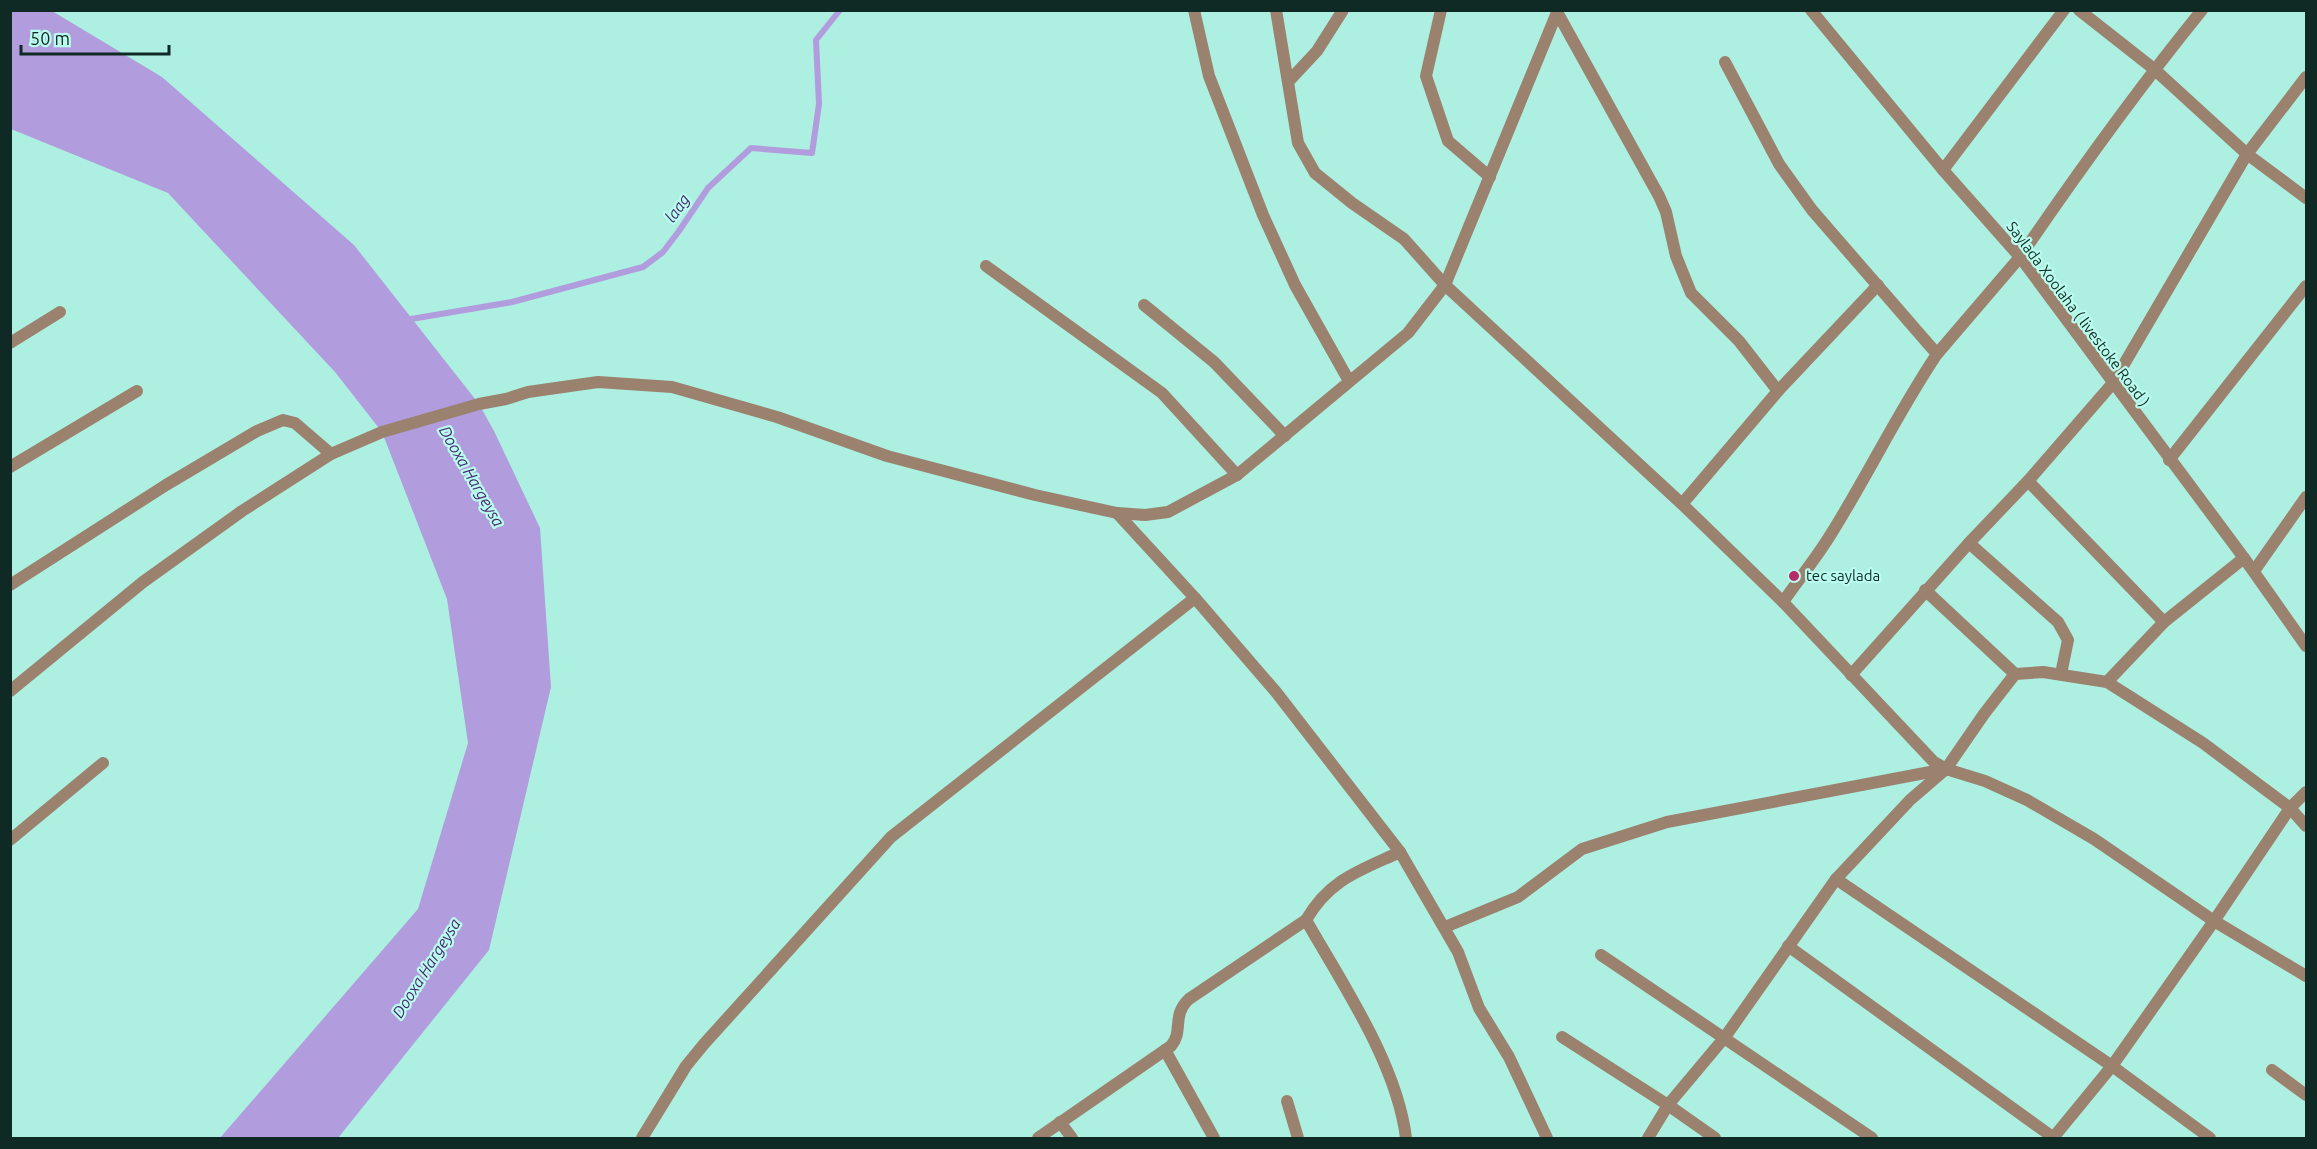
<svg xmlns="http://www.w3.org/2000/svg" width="2317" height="1149" viewBox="0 0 2317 1149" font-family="Ubuntu,sans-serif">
	<rect width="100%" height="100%" fill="#adefe0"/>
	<path fill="#b19ddd" d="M 10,11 L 52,11 L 162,77 L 354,245 L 479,404 L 494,431 L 540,528 L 551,687 L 489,950 L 338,1138 L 220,1138 L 418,909 L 468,743 L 447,599 L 382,432 L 335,372 L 168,193 L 11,129 Z"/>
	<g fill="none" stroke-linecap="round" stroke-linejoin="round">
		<path stroke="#b19ddd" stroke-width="6" d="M 411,319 L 512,302 L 643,267 L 663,252 L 679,231 L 708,188 L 751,148 L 812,153 L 819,104 L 816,40 L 840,10"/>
		<g stroke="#9b826f" stroke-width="12">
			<path d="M 1969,543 L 2058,622 L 2068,640 L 2061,674"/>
			<path d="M 1445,927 L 1518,897 L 1582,849 L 1667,822 L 1946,769"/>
			<path d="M 2272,1070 L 2306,1095"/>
		</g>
		<g stroke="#9b826f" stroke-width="12">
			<path d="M 1194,10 L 1209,76 L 1263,215 L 1295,285 L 1349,381"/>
			<path d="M 1276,10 L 1298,143 L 1315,173 L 1352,203 L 1404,239 L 1445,285 L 1682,504 L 1783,602 L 1934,762 L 1946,769 L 1985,781 L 2027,800 L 2094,839 L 2214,921 L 2306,976"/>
			<path d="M 1441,10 L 1426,76 L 1448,141 L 1490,177"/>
			<path d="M 2079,10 L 2154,69 L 2247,154 L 2306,198"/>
			<path d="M 1557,12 L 1659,196 L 1666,212 L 1676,256 L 1691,293 L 1739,341 L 1778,391"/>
			<path d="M 1725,62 L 1779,164 L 1812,210 L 1937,354 C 1898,412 1868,475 1831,534 C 1817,557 1799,579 1783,602"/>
			<path d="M 1289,81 L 1317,51 L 1343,10"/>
			<path d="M 1943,170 L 2064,10"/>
			<path d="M 986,266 L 1162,393 L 1237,475"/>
			<path d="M 1144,305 L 1214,362 L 1285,436"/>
			<path d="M 10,343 L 60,312"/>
			<path d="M 1937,354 L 2020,257"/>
			<path d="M 2169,460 L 2306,286"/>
			<path d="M 10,467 L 137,391"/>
			<path d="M 2028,481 L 2164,622"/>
			<path d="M 1682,504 L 1778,391 L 1878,285"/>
			<path d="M 1117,513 L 1195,598 L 1276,692 L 1400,852"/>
			<path d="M 2254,571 L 2306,497"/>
			<path d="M 10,585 L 166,485 L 257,431 L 283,420 L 295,423 L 331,454"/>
			<path d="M 1925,590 L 2015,674"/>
			<path d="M 1851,675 L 1969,543 L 2028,481 L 2113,383 L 2247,154 L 2306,77"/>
			<path d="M 2107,682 L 2164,622 L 2244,558"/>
			<path d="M 10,691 L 143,582 L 242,511 L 331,454 L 382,432 L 479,404 L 506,399 L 528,392 L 598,382 L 672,387 L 777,417 L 887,456 L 1035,495 L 1117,513 L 1145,515 L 1168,512 L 1237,475 L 1408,333 L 1445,285 L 1558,10"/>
			<path d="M 10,840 L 103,763"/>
			<path d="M 1836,879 L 2112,1066 L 2210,1138"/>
			<path d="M 1306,920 C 1343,985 1397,1064 1406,1138"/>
			<path d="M 1788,946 L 2054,1138"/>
			<path d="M 1601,955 L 1872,1138"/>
			<path d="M 1562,1037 L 1668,1105 L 1715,1138"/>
			<path d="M 1165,1050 L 1214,1138"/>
			<path d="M 1287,1101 L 1298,1138"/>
			<path d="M 1060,1122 L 1072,1138"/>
			<path d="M 642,1138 L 686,1066 L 704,1044 L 891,837 L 1195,598"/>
			<path d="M 1038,1138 L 1171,1046 C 1184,1031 1171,1016 1189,999 L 1306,920 C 1330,879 1359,871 1400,852 L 1458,952 L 1479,1008 L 1509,1057 L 1547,1138"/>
			<path d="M 1648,1138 L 1668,1105 L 1725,1037 L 1836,879 L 1910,800 L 1946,769 L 1984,714 L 2015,674 L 2043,672 L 2107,682 L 2203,743 L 2290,808 L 2306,826"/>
			<path d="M 2053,1138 L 2112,1066 L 2214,921 L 2290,808 L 2306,792"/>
		</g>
		<g stroke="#9b826f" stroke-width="12">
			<path d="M 1811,10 L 1943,170 L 2020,257 L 2244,558 L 2306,646"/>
			<path d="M 2020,257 C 2078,172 2137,90 2202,10"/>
		</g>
	</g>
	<circle fill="#b62b68" stroke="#bafced" stroke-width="2" cx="1794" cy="576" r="6"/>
	<g text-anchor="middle" stroke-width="4.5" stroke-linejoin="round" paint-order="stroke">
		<g font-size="15" fill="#0f2a24" stroke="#bafced">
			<text transform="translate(2078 314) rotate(53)" y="5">Saylada Xoolaha ( livestoke Road )</text>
		</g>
		<g font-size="15" fill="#0f2a24" stroke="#bafced" text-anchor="start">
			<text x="1806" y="581">tec saylada</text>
		</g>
		<g font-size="16" font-style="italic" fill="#472873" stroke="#bafced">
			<text transform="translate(677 208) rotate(-55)" y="6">laag</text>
			<text transform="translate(472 476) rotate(60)" y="6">Dooxa Hargeysa</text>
			<text transform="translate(426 968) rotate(-58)" y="6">Dooxa Hargeysa</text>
		</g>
	</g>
	<rect width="2317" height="1149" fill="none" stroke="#0f2a24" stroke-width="24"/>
	<path d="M21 45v9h148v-9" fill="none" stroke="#0f2a24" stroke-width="3"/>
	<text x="30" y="45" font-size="18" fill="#0f2a24" stroke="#bafced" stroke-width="4.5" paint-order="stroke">50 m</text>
</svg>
